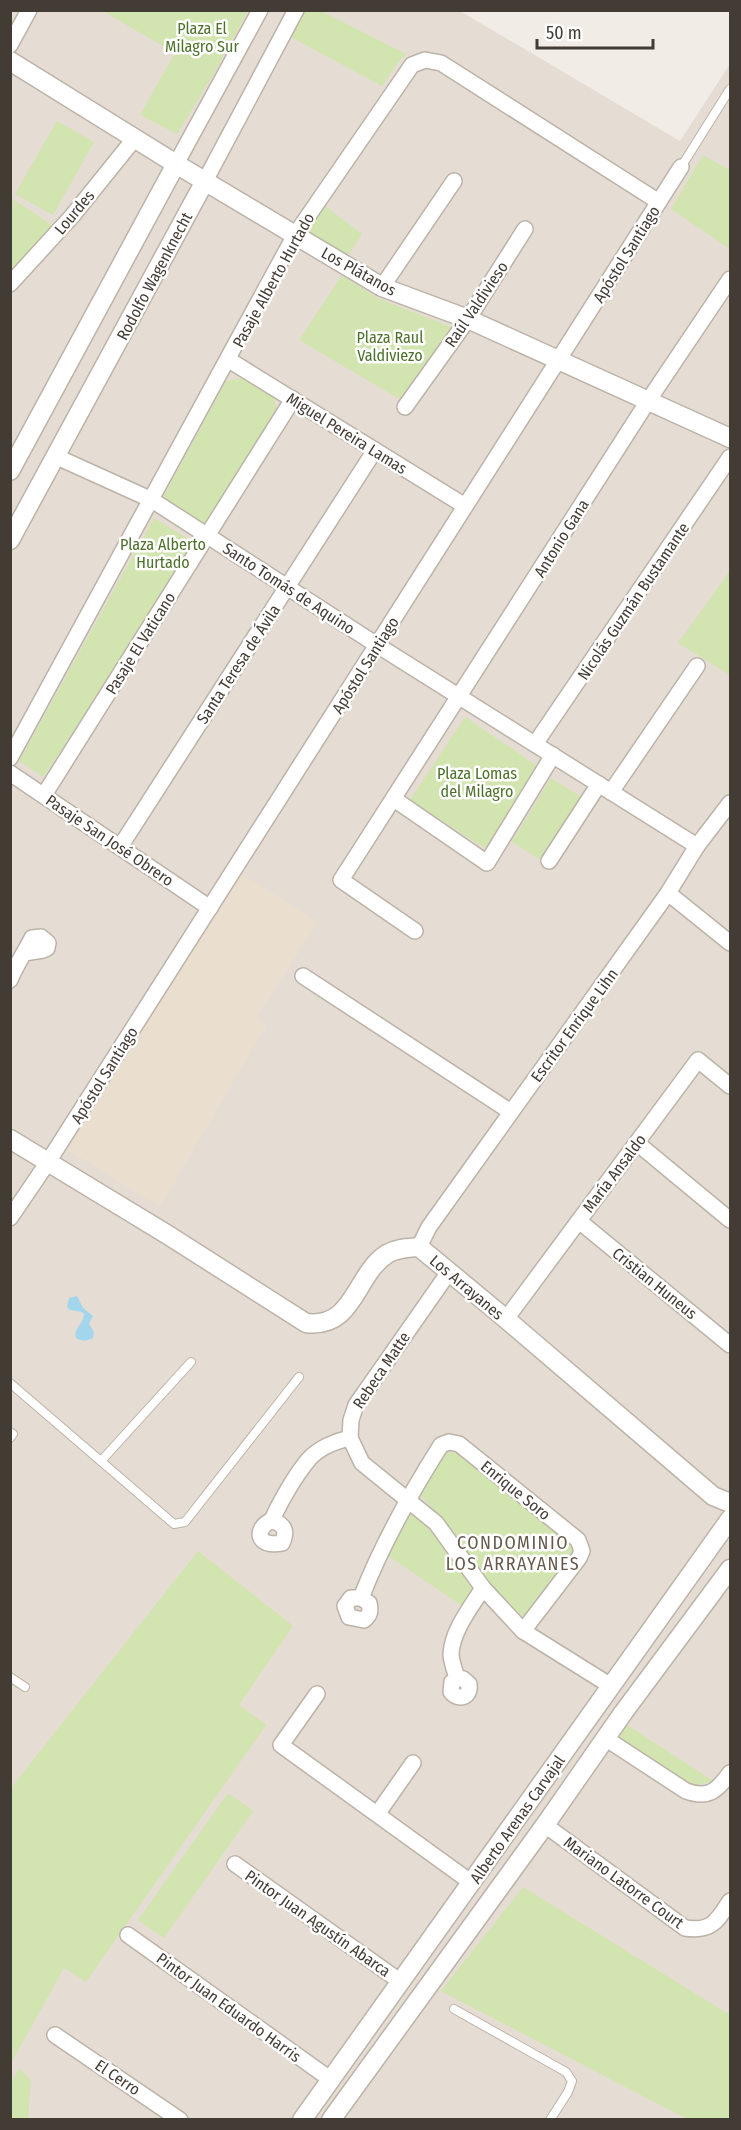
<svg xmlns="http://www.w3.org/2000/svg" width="741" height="2130" viewBox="0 0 741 2130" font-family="'Fira Sans Condensed',sans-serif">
	<rect width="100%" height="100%" fill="#f1ece5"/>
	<path fill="#e5ddd3" d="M 11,11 L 460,11 L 680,141 L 730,64 L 730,2119 L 11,2120 Z"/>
	<path fill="#eadfcf" d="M 240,873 L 318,922 L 257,1016 L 266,1026 L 160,1207 L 68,1150 Z"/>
	<g fill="#d2e4af">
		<path d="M 107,10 L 248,11 L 213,75 L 177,134 L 140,115 L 175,53 L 106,13 Z"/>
		<path d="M 305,11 L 321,11 L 406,54 L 396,65 L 382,86 L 289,36 Z"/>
		<path d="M 57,121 L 94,142 L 53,215 L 15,194 Z"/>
		<path d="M 703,155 L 730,170 L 730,249 L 671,209 Z"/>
		<path d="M 11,198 L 52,225 L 11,271 Z"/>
		<path d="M 318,201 L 362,234 L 343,263 L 295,235 Z"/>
		<path d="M 342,275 L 377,298 L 454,328 L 403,401 L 299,340 Z"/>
		<path d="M 243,378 L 274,397 L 278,416 L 204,527 L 161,501 L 226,381 Z"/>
		<path d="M 154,518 L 198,545 L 43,777 L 19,761 Z"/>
		<path d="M 730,571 L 730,675 L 678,643 Z"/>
		<path d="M 465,717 L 542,769 L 486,849 L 410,800 Z"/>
		<path d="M 551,778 L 586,800 L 547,864 L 512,842 Z"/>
		<path d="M 456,1452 L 572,1541 L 575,1547 L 574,1554 L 526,1618 C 493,1596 475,1561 451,1531 C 441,1517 429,1505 418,1492 L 446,1453 Z"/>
		<path d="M 412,1513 L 441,1541 L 474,1592 L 464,1607 L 384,1553 L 396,1532 Z"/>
		<path d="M 198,1551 L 293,1626 L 239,1705 L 266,1725 L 86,1982 L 64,1968 L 11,2063 L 11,1788 Z"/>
		<path d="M 626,1724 L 713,1781 L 694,1786 L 616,1737 Z"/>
		<path d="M 228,1793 L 253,1811 L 164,1938 L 138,1920 Z"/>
		<path d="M 523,1887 L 730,2015 L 730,2119 L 687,2119 L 441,1991 Z"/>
		<path d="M 19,2068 L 31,2080 L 28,2119 L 11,2119 L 11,2083 Z"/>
	</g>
	<path fill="#a3d6ec" d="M 77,1296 L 83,1308 L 93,1316 L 89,1324 L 94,1332 L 93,1338 C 87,1341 83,1342 76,1338 C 73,1328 84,1324 84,1314 L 82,1312 L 70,1310 L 67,1307 L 69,1298 Z"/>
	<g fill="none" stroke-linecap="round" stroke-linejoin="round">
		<defs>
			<g id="service">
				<path d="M 681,167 L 730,89"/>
				<path d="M 10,1383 L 174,1524 L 185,1522 L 299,1377"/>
				<path d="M 10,1432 L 13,1434 L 10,1438"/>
				<path d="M 101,1461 L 191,1362"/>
				<path d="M 10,1677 L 25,1687"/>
				<path d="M 454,2009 L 566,2072 L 572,2081 L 568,2092 L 550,2120"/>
			</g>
			<g id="minor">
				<path d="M 10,45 L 29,10"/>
				<path d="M 176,164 L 260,10"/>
				<path d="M 205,181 L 296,10"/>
				<path d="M 10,284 L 73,215 L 135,138"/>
				<path d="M 382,287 L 454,181"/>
				<path d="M 229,360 L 465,506"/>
				<path d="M 405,407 L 468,319 L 525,229"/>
				<path d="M 57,457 L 152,500 L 377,645 L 697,846"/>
				<path d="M 535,744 L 730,457"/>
				<path d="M 10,758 L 295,235 L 412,65 L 425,60 L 441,63 L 659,202"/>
				<path d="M 10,773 L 210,908"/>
				<path d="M 611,792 L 697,666"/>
				<path d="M 44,795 L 293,399"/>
				<path d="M 394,799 L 487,863 L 553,755"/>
				<path d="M 120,847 L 375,450"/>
				<path d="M 549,861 L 599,784"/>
				<path d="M 668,893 L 730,943"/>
				<path d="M 415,931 L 341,880 L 648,401 L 730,279"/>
				<path d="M 303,976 L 511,1112"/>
				<path d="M 10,980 C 16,965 25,952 32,938 L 41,937 L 48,943 L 47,948 L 43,950 L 24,953"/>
				<path d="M 637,1143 L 730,1220"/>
				<path d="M 10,1218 L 48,1162 L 681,167"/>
				<path d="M 579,1221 L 730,1345"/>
				<path d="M 419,1247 L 429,1227 L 668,893 L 697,846 L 730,803"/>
				<path d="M 449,1272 L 356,1405 L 351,1420 L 350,1438 L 362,1463 L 436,1523 L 483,1588 L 523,1631 L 611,1686"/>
				<path d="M 506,1319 L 698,1060 L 730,1086"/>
				<path d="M 272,1520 C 253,1529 257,1548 282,1543 C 288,1530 284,1525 272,1520 C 280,1502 296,1474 309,1459 C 319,1448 336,1441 350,1438"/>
				<path d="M 361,1598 L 369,1603 C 371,1611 370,1615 364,1620 L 349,1617 L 345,1606 L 351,1598 L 361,1598 C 382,1544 410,1494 441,1445 L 449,1442 L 459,1444 L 578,1540 L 582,1551 L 579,1558 L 523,1631"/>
				<path d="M 457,1678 L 463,1679 L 469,1684 C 471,1696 460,1702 451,1692 L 452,1682 L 457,1678 C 455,1671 451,1661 451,1654 C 452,1631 471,1607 483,1588"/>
				<path d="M 317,1694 L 281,1745 L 472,1883"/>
				<path d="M 605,1738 L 686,1791 C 708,1799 717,1791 730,1773"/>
				<path d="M 378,1813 L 413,1763"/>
				<path d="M 545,1825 L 685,1928 C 712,1932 717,1921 730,1901"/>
				<path d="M 235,1864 L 401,1982"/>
				<path d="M 128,1935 L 330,2079"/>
				<path d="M 55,2035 L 180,2120"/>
			</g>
			<g id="tertiary">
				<path d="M 10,61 L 176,164 L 382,287 L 468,319 L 730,438"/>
				<path d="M 10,471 L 176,164"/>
				<path d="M 10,540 L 205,181"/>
				<path d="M 10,1139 L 168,1235 L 306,1323 C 355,1329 355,1274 387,1254 C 397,1248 408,1248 419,1247 L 506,1319 L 713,1496 L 730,1503"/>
				<path d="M 302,2120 L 730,1519"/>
				<path d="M 331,2120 L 545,1825 L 623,1713 L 730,1569"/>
			</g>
		</defs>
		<use href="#service" stroke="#bcb3a8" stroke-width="10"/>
		<use href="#minor" stroke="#bcb3a8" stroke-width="18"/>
		<use href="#tertiary" stroke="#bcb3a8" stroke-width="21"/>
		<use href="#service" stroke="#fff" stroke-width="8"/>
		<use href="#minor" stroke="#fff" stroke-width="15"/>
		<use href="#tertiary" stroke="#fff" stroke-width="18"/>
	</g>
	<g text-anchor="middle" stroke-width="5" stroke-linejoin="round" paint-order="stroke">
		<g font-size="16" fill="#4d712b" stroke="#fff">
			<text x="202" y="34">Plaza El<tspan x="202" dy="18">Milagro Sur</tspan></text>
			<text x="390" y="343">Plaza Raul<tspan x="390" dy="18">Valdiviezo</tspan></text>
			<text x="163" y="550">Plaza Alberto<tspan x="163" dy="18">Hurtado</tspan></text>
			<text x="477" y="779">Plaza Lomas<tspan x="477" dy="18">del Milagro</tspan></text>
		</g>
		<g font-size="16" fill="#433c35" stroke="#fff">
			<text transform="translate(74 212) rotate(-50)" y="6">Lourdes</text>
			<text transform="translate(626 254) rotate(-58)" y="6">Apóstol Santiago</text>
			<text transform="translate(359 271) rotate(29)" y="6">Los Plátanos</text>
			<text transform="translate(154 276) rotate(-62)" y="6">Rodolfo Wagenknecht</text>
			<text transform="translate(273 280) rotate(-61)" y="6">Pasaje Alberto Hurtado</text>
			<text transform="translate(476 304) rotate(-56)" y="6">Raúl Valdivieso</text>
			<text transform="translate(347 433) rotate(32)" y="6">Miguel Pereira Lamas</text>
			<text transform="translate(561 538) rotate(-58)" y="6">Antonio Gana</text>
			<text transform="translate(289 588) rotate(33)" y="6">Santo Tomás de Aquino</text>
			<text transform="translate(633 601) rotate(-56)" y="6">Nicolás Guzmán Bustamante</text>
			<text transform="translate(140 643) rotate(-58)" y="6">Pasaje El Vaticano</text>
			<text transform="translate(238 664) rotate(-57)" y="6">Santa Teresa de Ávila</text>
			<text transform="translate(365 665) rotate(-58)" y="6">Apóstol Santiago</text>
			<text transform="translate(110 840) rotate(34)" y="6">Pasaje San José Obrero</text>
			<text transform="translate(574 1025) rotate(-54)" y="6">Escritor Enrique Lihn</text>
			<text transform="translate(104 1075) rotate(-58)" y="6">Apóstol Santiago</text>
			<text transform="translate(614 1173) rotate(-53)" y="6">María Ansaldo</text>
			<text transform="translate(655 1283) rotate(39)" y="6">Cristian Huneus</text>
			<text transform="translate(467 1287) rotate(40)" y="6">Los Arrayanes</text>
			<text transform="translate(381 1370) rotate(-56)" y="6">Rebeca Matte</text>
			<text transform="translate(516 1490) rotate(39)" y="6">Enrique Soro</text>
			<text transform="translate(517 1819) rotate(-55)" y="6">Alberto Arenas Carvajal</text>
			<text transform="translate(624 1882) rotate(36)" y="6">Mariano Latorre Court</text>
			<text transform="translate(318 1923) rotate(35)" y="6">Pintor Juan Agustín Abarca</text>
			<text transform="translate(229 2007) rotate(36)" y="6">Pintor Juan Eduardo Harris</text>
			<text transform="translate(118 2077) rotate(34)" y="6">El Cerro</text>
		</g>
		<g font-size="18" letter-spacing="1.5" fill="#65594c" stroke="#fff">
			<text x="513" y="1549">CONDOMINIO<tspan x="513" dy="21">LOS ARRAYANES</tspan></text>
		</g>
	</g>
	<rect width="741" height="2130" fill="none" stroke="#433c35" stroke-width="24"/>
	<path d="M537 39v9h116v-9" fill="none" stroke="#433c35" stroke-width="3"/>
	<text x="546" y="39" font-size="18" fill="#433c35" stroke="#ffffff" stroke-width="4.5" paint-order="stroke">50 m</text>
</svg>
